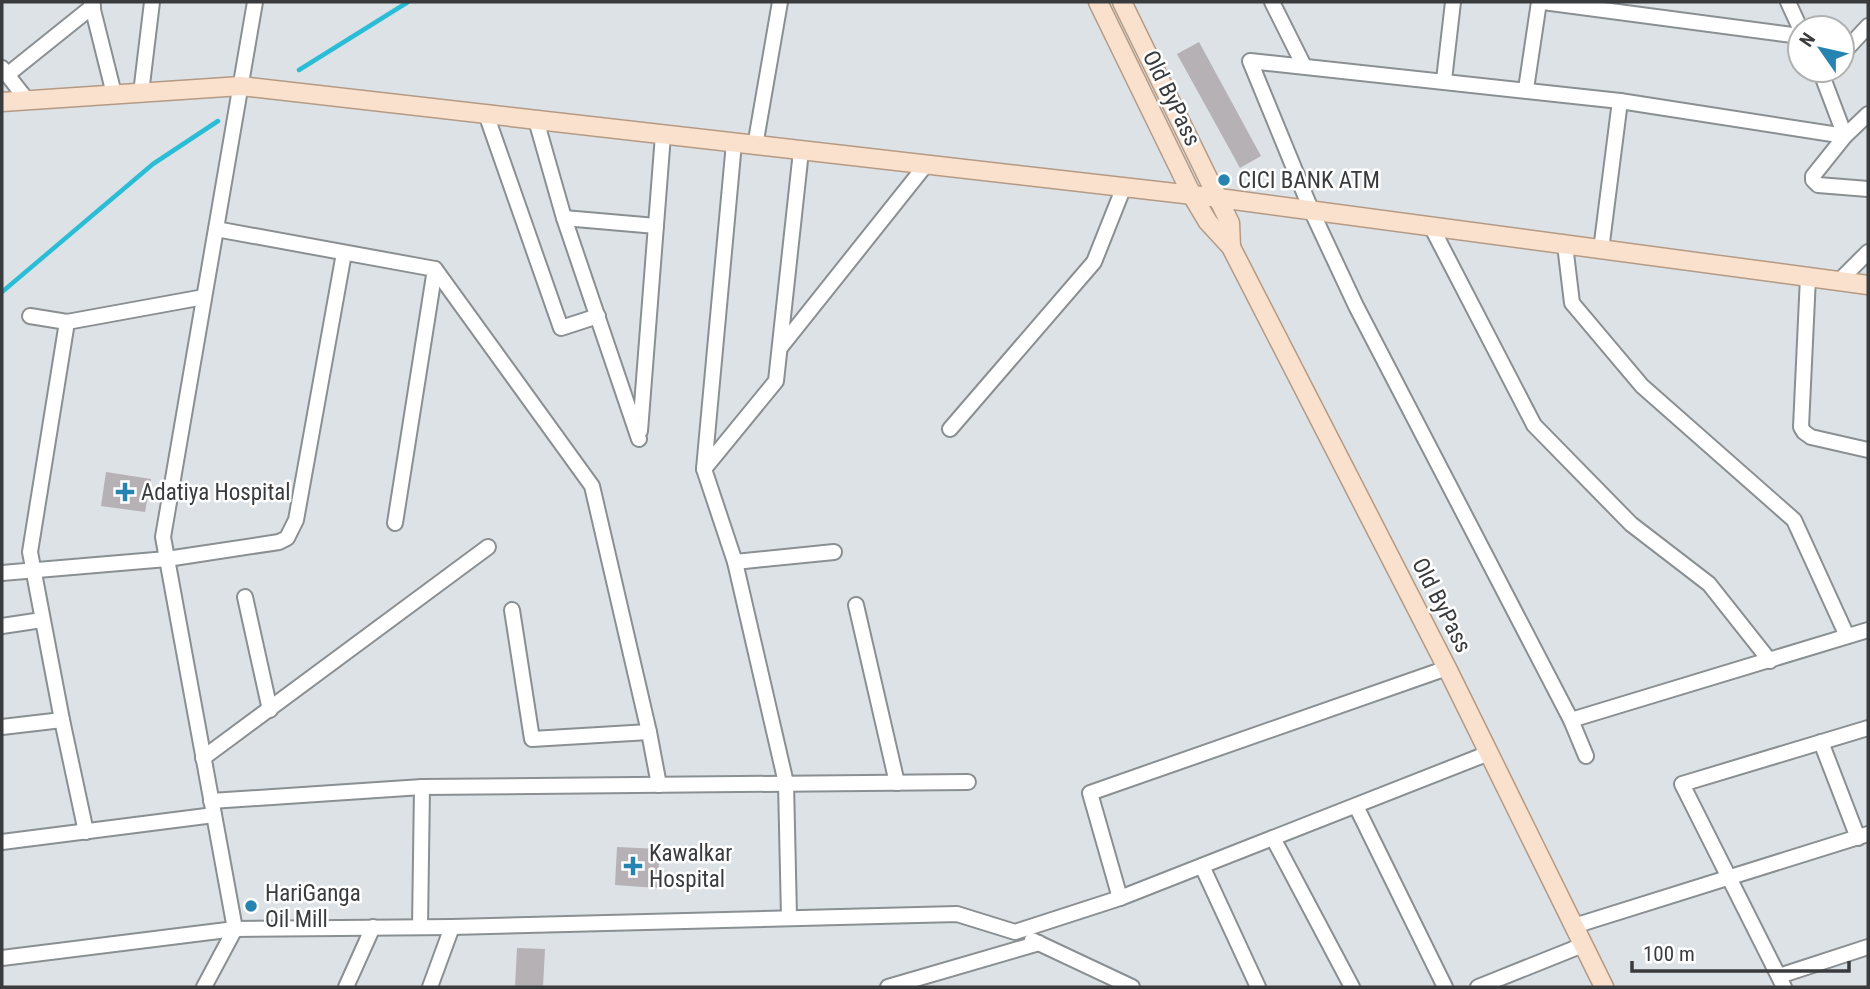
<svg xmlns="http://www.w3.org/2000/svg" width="1870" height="989" viewBox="0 0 1870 989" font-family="'Roboto Condensed',sans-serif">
	<rect width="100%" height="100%" fill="#dde2e6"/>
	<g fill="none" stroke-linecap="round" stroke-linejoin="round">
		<g stroke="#2bbdd6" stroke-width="4.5">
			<path d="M 299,70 L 408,2"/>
			<path d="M 2,292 L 153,164 L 218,121"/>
		</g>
	</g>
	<g fill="#b6b1b5">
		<path d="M 1199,42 L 1261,156 L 1240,168 L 1177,54 Z"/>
		<path d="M 106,472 L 151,479 L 145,512 L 101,506 Z"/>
		<path d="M 617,847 L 660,849 L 657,888 L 615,885 Z"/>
		<path d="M 517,948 L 545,949 L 543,987 L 515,987 Z"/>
	</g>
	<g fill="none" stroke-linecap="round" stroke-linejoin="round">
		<defs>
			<g id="minor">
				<path d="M 91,2 L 114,94"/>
				<path d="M 1272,2 L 1304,66"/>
				<path d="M 1543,2 L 1800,36"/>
				<path d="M 1788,2 L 1800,28"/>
				<path d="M 1842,54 L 1868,26"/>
				<path d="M 2,68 L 27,100"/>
				<path d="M 1820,70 L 1845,136 L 1813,176 L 1813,180 L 1818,185 L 1868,189"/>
				<path d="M 7,75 L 93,6"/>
				<path d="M 1444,80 L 1453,2"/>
				<path d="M 1526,89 L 1539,2"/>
				<path d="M 141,93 L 152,2"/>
				<path d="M 486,114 L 561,328 L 598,316"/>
				<path d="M 536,120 L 564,218 L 639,439"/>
				<path d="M 734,143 L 704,469 L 735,562 L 786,783 L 789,917"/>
				<path d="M 755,146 L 780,2"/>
				<path d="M 564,218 L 656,226"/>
				<path d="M 1432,228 L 1534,425 L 1631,524 L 1709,584 L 1770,661"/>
				<path d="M 216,229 L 435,269 L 395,523"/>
				<path d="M 1565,245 L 1572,303 L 1642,386 L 1794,520 L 1847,636"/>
				<path d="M 1601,250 L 1620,101"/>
				<path d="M 435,269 L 592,486 L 649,732 L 659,785"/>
				<path d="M 1808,277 L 1801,427 L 1804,432 L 1811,437 L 1868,450"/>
				<path d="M 1839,281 L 1868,252"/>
				<path d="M 30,316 L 67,322 L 204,297"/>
				<path d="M 67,322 L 30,552 L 62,720 L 86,832"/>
				<path d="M 780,348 L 925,166"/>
				<path d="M 950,429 L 1094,262 L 1123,189"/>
				<path d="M 640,431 L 663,135"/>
				<path d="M 704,469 L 776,381 L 801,151"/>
				<path d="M 735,562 L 834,552"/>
				<path d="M 2,573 L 167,559 L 279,542 L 287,538 L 296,520 L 344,253"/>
				<path d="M 245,597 L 270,710"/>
				<path d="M 856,605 L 897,783"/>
				<path d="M 512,610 L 532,739 L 649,732"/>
				<path d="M 2,626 L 42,620"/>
				<path d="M 1571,720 L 1356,306 L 1312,212 L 1250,61 L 1620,101 L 1845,136 L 1868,114"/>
				<path d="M 2,727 L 62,720"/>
				<path d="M 1821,742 L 1858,838"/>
				<path d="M 1586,756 L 1571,720 L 1868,630"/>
				<path d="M 203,758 L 488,547"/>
				<path d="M 211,801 L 422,787 L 968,782"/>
				<path d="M 1356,806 L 1445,987"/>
				<path d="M 1273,838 L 1352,987"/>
				<path d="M 2,842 L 214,815"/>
				<path d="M 1202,866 L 1258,987"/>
				<path d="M 1120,898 L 1090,793 L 1447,668"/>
				<path d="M 1574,926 L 1868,834"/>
				<path d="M 420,927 L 422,787"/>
				<path d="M 1032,940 L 1132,987"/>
				<path d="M 2,958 L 235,929 L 452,927 L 957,914 L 1015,932 L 1120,898 L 1489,753"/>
				<path d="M 1779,976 L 1868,947"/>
				<path d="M 204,987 L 235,929 L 163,537 L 255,2"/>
				<path d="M 346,987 L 373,927"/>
				<path d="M 430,987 L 452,927"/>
				<path d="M 888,987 L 1039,943"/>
				<path d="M 1478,987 L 1583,945"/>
				<path d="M 1784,987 L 1682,784 L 1868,728"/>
			</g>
			<g id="major">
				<path d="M 1098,2 L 1193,197 L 1208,222 L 1231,247 L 1447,668 L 1604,987"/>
				<path d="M 1122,2 L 1230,223 L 1231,247"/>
				<path d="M 2,102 L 241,86 L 1219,198 L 1868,285"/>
			</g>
		</defs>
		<use href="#minor" stroke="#8a8f92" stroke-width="18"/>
		<use href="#major" stroke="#b49a84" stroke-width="21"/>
		<use href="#minor" stroke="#fff" stroke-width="14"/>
		<use href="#major" stroke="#fae1cd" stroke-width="18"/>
	</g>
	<g fill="#2784b1" stroke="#fff" stroke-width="2.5">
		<circle cx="1224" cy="180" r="7"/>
		<path d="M121.5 481.5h7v7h7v7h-7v7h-7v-7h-7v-7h7z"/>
		<path d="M629.5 855.5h7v7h7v7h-7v7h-7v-7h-7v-7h7z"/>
		<circle cx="251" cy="906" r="7"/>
	</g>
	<g text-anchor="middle" stroke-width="5" stroke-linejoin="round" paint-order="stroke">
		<g font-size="23" fill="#393b3d" stroke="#fff">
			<text transform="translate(1172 98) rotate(64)" y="8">Old ByPass</text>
			<text transform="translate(1442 605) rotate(63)" y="8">Old ByPass</text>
		</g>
		<g font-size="23" fill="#393b3d" stroke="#fff" text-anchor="start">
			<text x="1238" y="188">CICI BANK ATM</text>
			<text x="141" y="500">Adatiya Hospital</text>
			<text x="649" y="861">Kawalkar<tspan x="649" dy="26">Hospital</tspan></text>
			<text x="265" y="901">HariGanga<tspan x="265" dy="26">Oil Mill</tspan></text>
		</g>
	</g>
	<rect width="1870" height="989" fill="none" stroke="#393b3d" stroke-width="7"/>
	<g transform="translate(1821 49) rotate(304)"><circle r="33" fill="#ffffff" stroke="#b0b1b1" stroke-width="2"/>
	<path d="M0-5L12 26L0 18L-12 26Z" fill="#2784b1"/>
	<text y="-10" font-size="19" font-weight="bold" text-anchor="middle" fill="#393b3d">N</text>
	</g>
	<path d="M1632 961v10h217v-10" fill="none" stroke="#393b3d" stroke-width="3.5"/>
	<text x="1643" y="961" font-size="21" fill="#393b3d" stroke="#ffffff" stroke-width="5" paint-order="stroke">100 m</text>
</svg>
